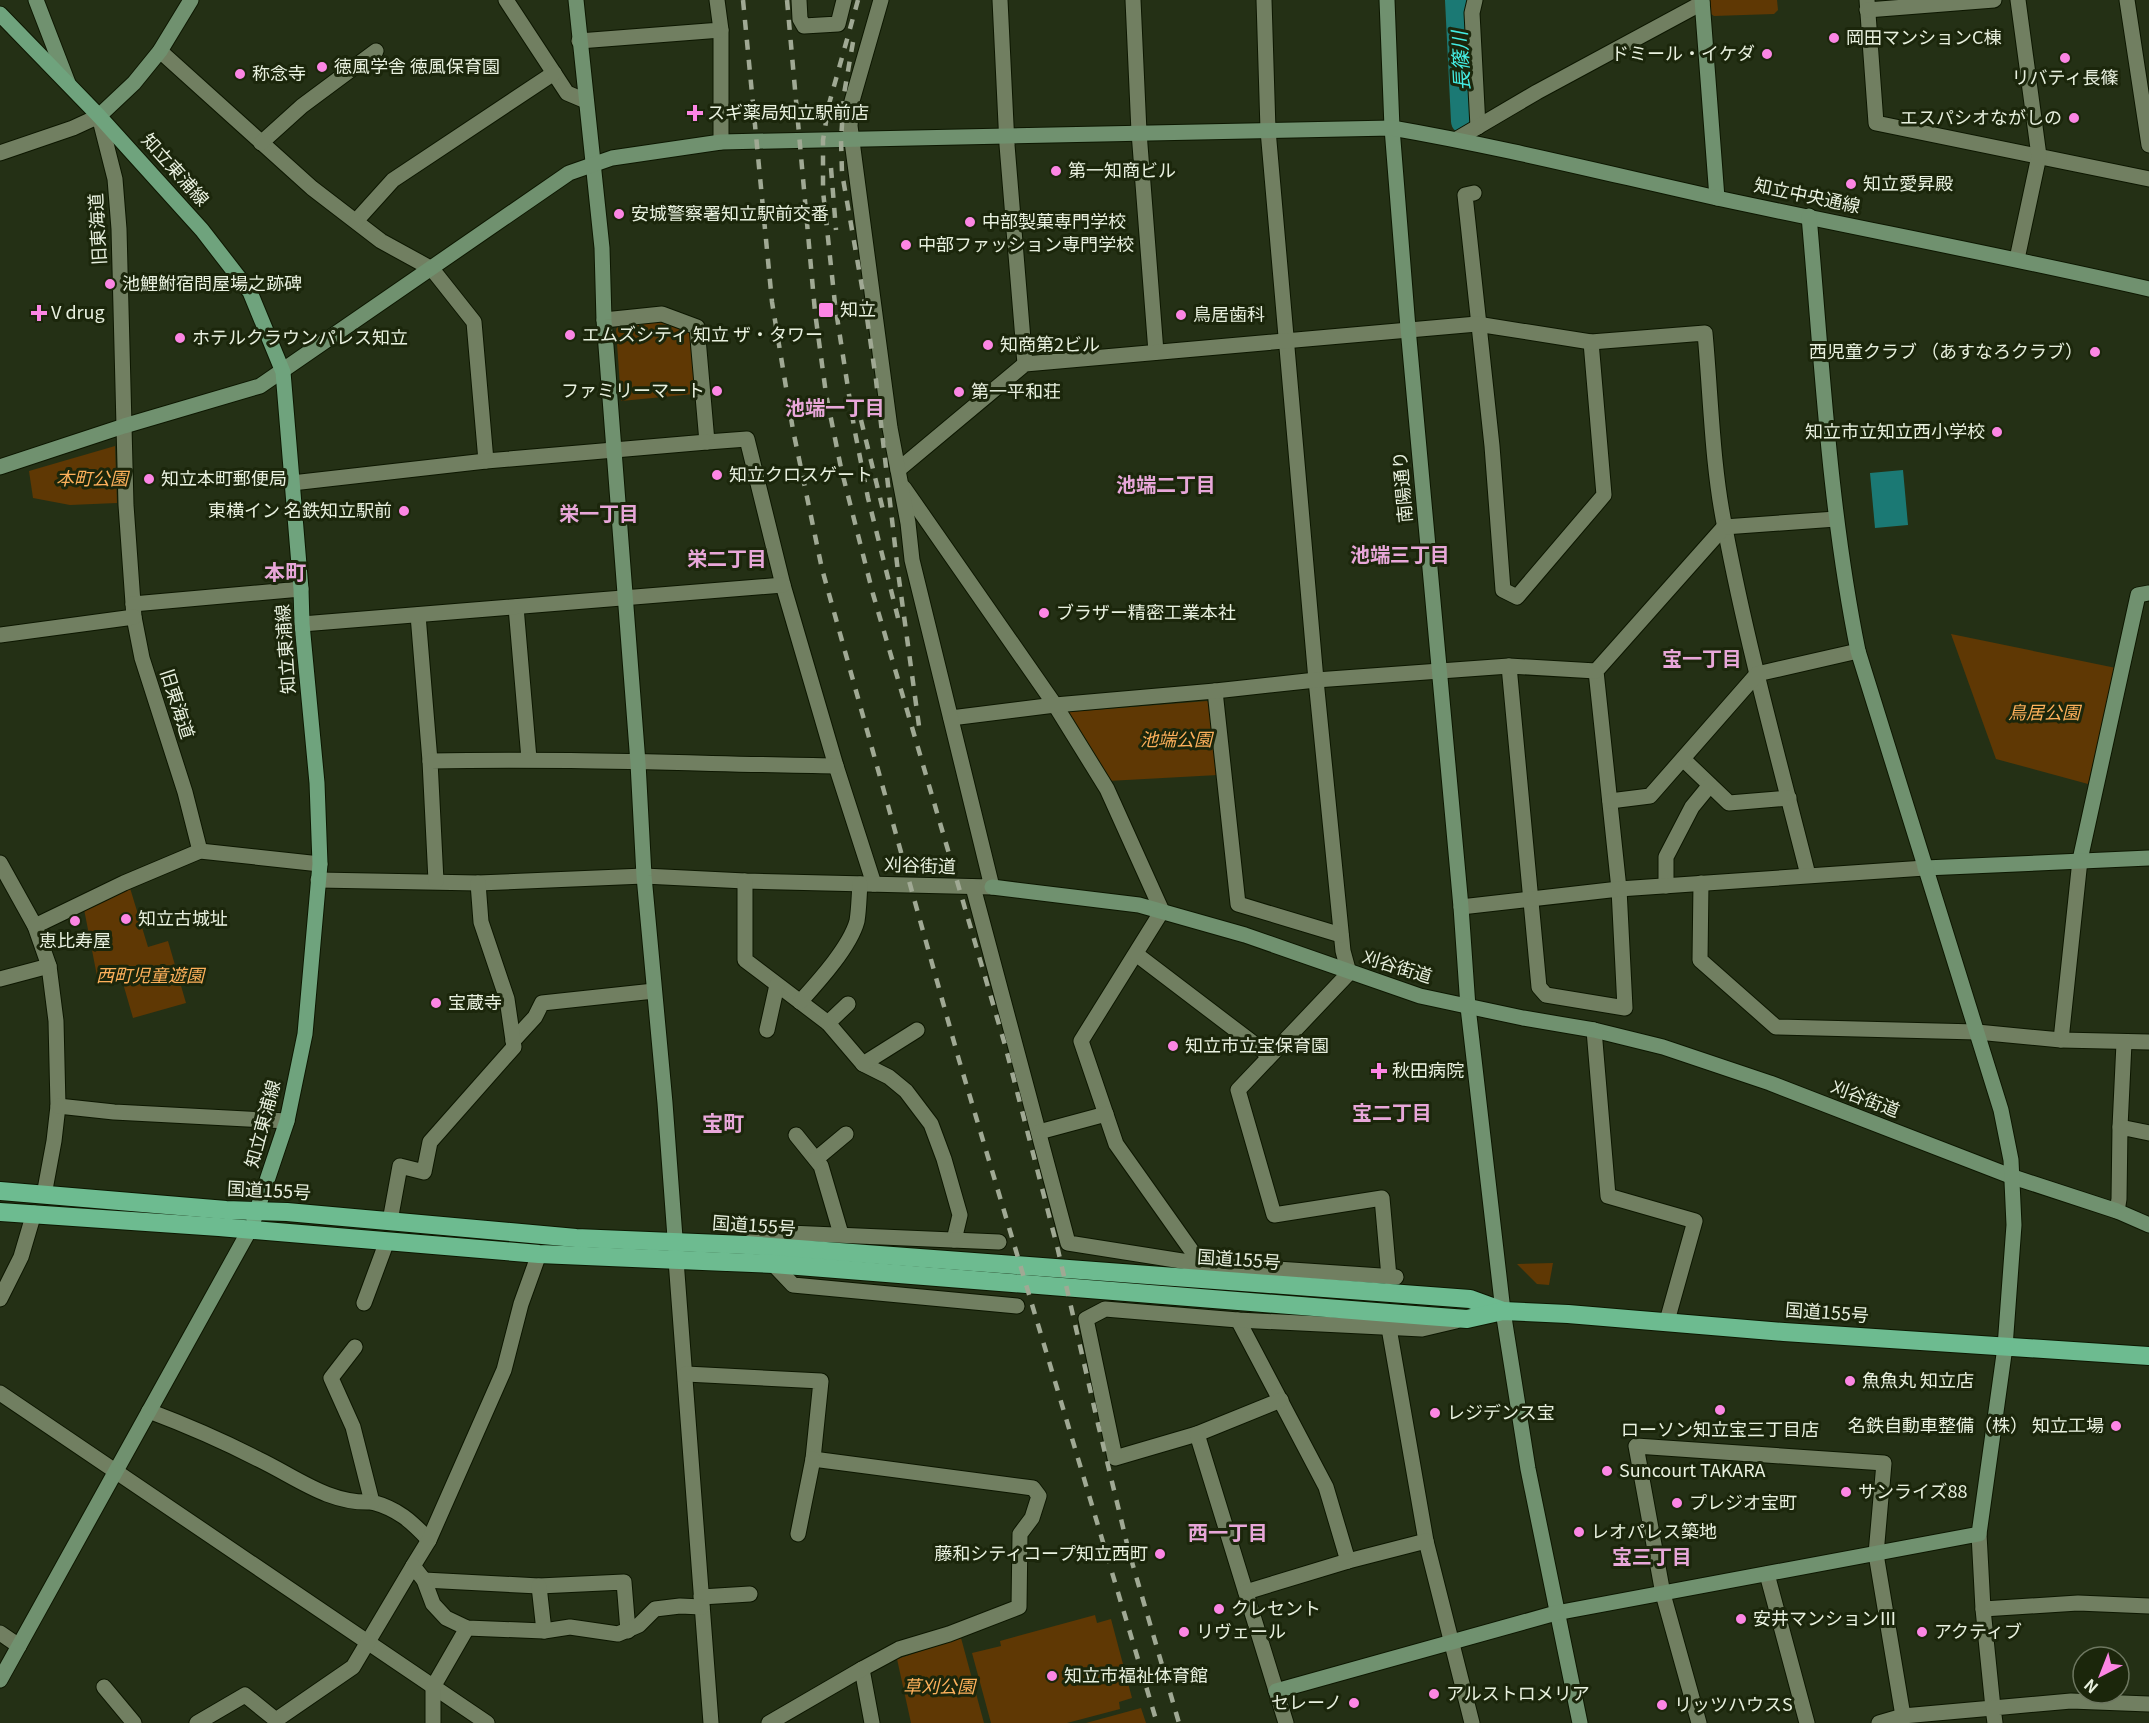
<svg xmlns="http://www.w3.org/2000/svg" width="2149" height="1723" viewBox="0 0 2149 1723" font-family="Georgia,'Noto Sans JP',serif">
	<rect width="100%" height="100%" fill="#243015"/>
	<g fill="#5f3804">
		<path d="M 1709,0 L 1777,0 L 1778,10 L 1774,14 L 1714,16 L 1711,14 Z"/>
		<path d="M 661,322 L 690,331 L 695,394 L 621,401 L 616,329 L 621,323 Z"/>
		<path d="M 115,446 L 117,503 L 70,505 L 33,498 L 29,471 Z"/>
		<path d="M 1951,634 L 2116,668 L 2088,784 L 1996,759 Z"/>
		<path d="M 1207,701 L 1212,704 L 1218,775 L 1108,781 L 1067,712 Z"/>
		<path d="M 130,888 L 148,947 L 168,941 L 186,1003 L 133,1018 L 120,973 L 97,976 L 84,909 Z"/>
		<path d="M 1553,1263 L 1549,1285 L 1537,1284 L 1517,1264 Z"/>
		<path d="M 1095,1615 L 1097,1623 L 1111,1619 L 1132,1698 L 1119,1702 L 1120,1709 L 1067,1723 L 991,1723 L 972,1653 L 1001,1646 L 1000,1641 Z"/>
		<path d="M 961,1638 L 984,1723 L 911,1723 L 897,1659 Z"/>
		<path d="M 1141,1708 L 1146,1723 L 1086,1723 Z"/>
	</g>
	<path fill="#1b7974" d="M 1903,470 L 1908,525 L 1875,528 L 1870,473 Z"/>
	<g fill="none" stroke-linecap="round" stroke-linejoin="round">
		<path stroke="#1b7974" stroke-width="26" d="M 1458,0 L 1464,121"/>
		<defs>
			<g id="street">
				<path d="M 506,0 L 567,93 L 586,101"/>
				<path d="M 799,0 L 800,19 L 804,26 L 838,24 L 844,0"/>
				<path d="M 1000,0 L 1007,145 L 1025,364"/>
				<path d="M 1133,0 L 1139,132 L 1156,352"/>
				<path d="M 1264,0 L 1268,130 L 1316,680 L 1343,951 L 1349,973 L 1238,1090 L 1274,1215 L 1382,1198 L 1389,1277"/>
				<path d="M 1475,0 L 1472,13 L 1478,127"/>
				<path d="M 1867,0 L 1876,123 L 2149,179"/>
				<path d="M 2127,0 L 2149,145"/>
				<path d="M 1867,10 L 1994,0"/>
				<path d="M 721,30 L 721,142"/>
				<path d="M 579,41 L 721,30 L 717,0"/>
				<path d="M 160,51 L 312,188 L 381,241 L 432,269 L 474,322 L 486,461"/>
				<path d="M 1457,139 L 1537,92 L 1702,3"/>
				<path d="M 261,143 L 302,106 L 376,51"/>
				<path d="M 0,153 L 73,128 L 99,116 L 115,179 L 119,229 L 126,505 L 134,617 L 142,658 L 185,792 L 200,851"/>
				<path d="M 1474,193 L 1465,195 L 1492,446 L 1503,590 L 1517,597 L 1604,495 L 1591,342"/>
				<path d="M 356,221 L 393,180 L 554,73"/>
				<path d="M 2017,259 L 2039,156 L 2018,0"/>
				<path d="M 604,320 L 662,314 L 697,327 L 707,442 L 747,439 L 783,585 L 836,766 L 874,884"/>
				<path d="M 898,470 L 1025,364 L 1477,324 L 1591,342 L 1705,333 C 1711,398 1712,465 1725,528 C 1747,645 1779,760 1808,875"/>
				<path d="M 292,483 L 486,461 L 707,442"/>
				<path d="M 904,488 L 1055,705 L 1107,789 L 1162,911 L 1081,1041 L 1116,1144 L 1201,1264"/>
				<path d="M 133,604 L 301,589"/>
				<path d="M 516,607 L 529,759"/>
				<path d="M 418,615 L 430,761"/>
				<path d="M 302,624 L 783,585"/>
				<path d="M 0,635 L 134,617"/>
				<path d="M 1509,666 L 1539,987 L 1546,995 L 1625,1008 L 1619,889 L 1596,671 L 1724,527 L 1836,519"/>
				<path d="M 1215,691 L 1238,904 L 1341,935"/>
				<path d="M 951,718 L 1055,705 L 1215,691 L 1316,680 L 1509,666 L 1596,671"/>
				<path d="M 1683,759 L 1729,803 L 1789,798"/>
				<path d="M 1610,801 L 1650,796 L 1757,674 L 1858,651"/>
				<path d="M 0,863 L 35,926 L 49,966 L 56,1021 L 58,1106 L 54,1141 L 44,1195"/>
				<path d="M 318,880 L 478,883 L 644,876 L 745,881 L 992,887 L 912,560 L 908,523 L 890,428 L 850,126 L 852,101 L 881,0"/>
				<path d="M 436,881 L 430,761 C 565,758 701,764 836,766"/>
				<path d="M 745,881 L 745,960 L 828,1023 L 863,1064 L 889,1077 L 906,1091 L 931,1124 L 944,1159 L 960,1215 L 954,1240"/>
				<path d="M 1701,883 L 1700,960 L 1776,1027 L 1977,1032 L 2061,1040 L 2149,1042"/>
				<path d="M 1666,886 L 1666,857 L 1692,807 L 1710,785"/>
				<path d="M 973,887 L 1068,1243 L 1201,1264 L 1396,1277"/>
				<path d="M 1461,907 L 1619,889 L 1925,868"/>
				<path d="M 35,926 L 124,883 L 200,851 L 320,864"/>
				<path d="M 1136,954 L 1270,1056"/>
				<path d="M 0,979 L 49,966"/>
				<path d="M 800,1002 C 818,982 850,947 857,921 C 859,909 859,896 860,884"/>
				<path d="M 828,1023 L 848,1004"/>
				<path d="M 767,1030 L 777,985"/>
				<path d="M 1594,1030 L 1608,1196 L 1695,1221 L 1667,1321"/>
				<path d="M 2061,1040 L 2080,860"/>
				<path d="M 513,1041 L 535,1017 L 542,1003 L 654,991"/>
				<path d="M 863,1064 L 917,1030"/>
				<path d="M 58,1106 L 114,1112 L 287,1121"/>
				<path d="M 2120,1127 L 2124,1043"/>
				<path d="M 1039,1132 L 1106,1114"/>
				<path d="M 796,1135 L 821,1166 L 841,1234"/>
				<path d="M 816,1159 L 846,1134"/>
				<path d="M 2117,1211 L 2119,1199 L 2120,1127 L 2149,1133"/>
				<path d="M 390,1221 L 400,1166 L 424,1172 L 430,1142 L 514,1047 L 507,999 L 481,922 L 478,883"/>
				<path d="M 746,1245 L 765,1232 L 999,1242"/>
				<path d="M 676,1260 L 711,1723"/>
				<path d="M 773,1264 L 793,1285 L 1017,1306"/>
				<path d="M 0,1299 L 21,1257 L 34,1213"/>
				<path d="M 364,1303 L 387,1241"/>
				<path d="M 1238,1320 L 1326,1487 L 1348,1561"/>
				<path d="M 1389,1328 L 1426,1541 L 1472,1723"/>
				<path d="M 355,1347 L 331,1378 L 353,1427 L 372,1502 C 398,1509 411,1521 429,1540"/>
				<path d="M 686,1374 L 821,1381 L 813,1459 L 1033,1488 L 1039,1496 L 1032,1518 L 1020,1534 L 1019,1607 L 949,1634 L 899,1649 L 862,1669 L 872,1723"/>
				<path d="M 0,1393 L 487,1723"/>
				<path d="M 1281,1400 L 1197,1434 L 1115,1458 L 1086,1319 L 1105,1309 L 1238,1320 L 1422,1329 L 1456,1321"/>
				<path d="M 149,1411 C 186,1425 223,1441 258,1459 C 296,1477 328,1504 372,1502"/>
				<path d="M 1197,1434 L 1286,1723"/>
				<path d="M 798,1534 L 813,1459"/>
				<path d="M 413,1566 L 429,1540 L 504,1370 L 521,1304 L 539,1254"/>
				<path d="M 1767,1574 L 1807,1723"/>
				<path d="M 424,1580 L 539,1586 L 624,1582 L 628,1631"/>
				<path d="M 539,1586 L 544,1631"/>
				<path d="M 1246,1592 L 1348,1561 L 1426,1541"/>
				<path d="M 701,1597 L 750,1594"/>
				<path d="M 1983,1609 L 2078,1603 L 2149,1606"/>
				<path d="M 0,1633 L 19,1646"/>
				<path d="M 104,1687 L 134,1723"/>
				<path d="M 197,1723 L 245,1695 L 276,1720 L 353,1667 L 413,1566 L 424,1580 L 433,1604 L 446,1618 L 467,1628 L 544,1631 L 570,1627 L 618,1634 L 639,1625 L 655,1609 L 680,1606 L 702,1607"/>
				<path d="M 433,1723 L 433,1687 L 467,1628"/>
				<path d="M 769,1723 L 862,1669"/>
				<path d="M 1699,1723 L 1663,1594 L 1636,1446 L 1884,1463 L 1876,1554 L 1903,1716"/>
				<path d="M 1879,1723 L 1903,1716 L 1993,1708 L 1983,1609 L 1979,1534"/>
				<path d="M 1995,1723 L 1993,1708 L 2071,1701 L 2149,1704"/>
			</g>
			<g id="secondary">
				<path d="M 36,0 L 68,83"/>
				<path d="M 576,0 L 602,248 L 604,320 L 638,763 L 644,876 L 665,1103 L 676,1251"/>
				<path d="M 1387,0 L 1392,128 L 1408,328 L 1461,907 L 1468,1007 L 1503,1311 L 1528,1469 L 1580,1723"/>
				<path d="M 1702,0 L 1717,198"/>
				<path d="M 99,116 L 134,83 L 160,51 L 191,0"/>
				<path d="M 0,467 L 124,426 L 260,386 L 569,173 L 612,158 L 721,142 L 1392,128 C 1502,147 1609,174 1717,198 C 1861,229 2005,256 2149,289"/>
				<path d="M 2080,860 L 2138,595 L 2149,593"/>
				<path d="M 1925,868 L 2149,858"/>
				<path d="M 992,887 L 1139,905 L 1245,935 L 1420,996 L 1523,1018 L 1594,1030 L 1663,1047 L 1770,1083 L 2013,1177 L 2117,1211 L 2149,1225"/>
				<path d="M 0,1680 L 249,1231"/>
				<path d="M 1276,1691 L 1556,1613 L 1979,1534 L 2005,1347 L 2014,1225 L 2011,1160 L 2001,1110 L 1858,651 C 1829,508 1822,362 1809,216"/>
			</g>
			<path id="primary" d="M 0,14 L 99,116 L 202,230 L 250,292 L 283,372 L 301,589 L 302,624 L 317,783 L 320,864 L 305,1034 L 287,1121 L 254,1219"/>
			<g id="highway">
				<path d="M 0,1191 L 226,1210 L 287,1212 L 576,1238 L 746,1245 L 1470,1299 L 1503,1311"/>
				<path d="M 0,1212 L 219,1227 L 539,1254 L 773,1264 L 1427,1316 L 1467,1319 L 1503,1311 L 1568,1314 L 1784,1332 L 2149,1356"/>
			</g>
		</defs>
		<use href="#street" stroke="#0d1701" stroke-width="17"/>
		<use href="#secondary" stroke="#0d1701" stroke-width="17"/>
		<use href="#primary" stroke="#0d1701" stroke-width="17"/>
		<use href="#highway" stroke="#0d1701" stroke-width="20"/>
		<use href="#street" stroke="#717f61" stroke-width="15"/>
		<use href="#secondary" stroke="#70916f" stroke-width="15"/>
		<use href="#primary" stroke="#6fa37d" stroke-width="15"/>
		<use href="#highway" stroke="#6dbb90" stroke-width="18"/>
		<g stroke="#a0a994" stroke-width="4.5" stroke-dasharray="10 10" stroke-linecap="butt">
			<path d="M 743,0 L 772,302 L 793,430 L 822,569 L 959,1060 L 1157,1723"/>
			<path d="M 787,0 L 815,312 L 826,394 L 841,468 L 873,594 L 1005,1045 L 1058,1250 L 1098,1424 L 1129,1552 L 1179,1723"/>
			<path d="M 858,0 L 829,104 L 823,140 L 823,191 L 835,304 L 854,427 L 868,498 L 898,618"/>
			<path d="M 853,42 L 844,94 L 841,140 L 842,173 L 865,304 L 876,380 L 898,572 L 919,726"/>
			<path d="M 831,168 L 836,230"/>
			<path d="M 861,420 L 884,514"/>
		</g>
	</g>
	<g fill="#fc86e4" stroke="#1b260b" stroke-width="2">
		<circle cx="1834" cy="38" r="6"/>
		<circle cx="1767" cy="54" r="6"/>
		<circle cx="2065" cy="58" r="6"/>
		<circle cx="322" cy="67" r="6"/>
		<circle cx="240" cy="74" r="6"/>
		<path d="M692 104h6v6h6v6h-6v6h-6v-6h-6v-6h6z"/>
		<circle cx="2074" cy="118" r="6"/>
		<circle cx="1056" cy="171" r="6"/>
		<circle cx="1851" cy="184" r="6"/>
		<circle cx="619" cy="214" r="6"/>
		<circle cx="970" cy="222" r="6"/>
		<circle cx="906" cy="245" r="6"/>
		<circle cx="110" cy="284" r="6"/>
		<rect x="818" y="302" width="16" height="16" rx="3"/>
		<path d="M36 304h6v6h6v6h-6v6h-6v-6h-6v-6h6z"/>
		<circle cx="1181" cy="315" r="6"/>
		<circle cx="570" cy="335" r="6"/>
		<circle cx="180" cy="338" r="6"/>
		<circle cx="988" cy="345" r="6"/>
		<circle cx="2095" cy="352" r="6"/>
		<circle cx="717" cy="391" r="6"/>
		<circle cx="959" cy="392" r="6"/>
		<circle cx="1997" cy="432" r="6"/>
		<circle cx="717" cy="475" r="6"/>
		<circle cx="149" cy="479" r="6"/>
		<circle cx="404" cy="511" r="6"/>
		<circle cx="1044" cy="613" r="6"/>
		<circle cx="126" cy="919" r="6"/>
		<circle cx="75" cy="921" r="6"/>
		<circle cx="436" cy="1003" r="6"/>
		<circle cx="1173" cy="1046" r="6"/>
		<path d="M1376 1062h6v6h6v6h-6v6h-6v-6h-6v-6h6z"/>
		<circle cx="1850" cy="1381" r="6"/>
		<circle cx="1720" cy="1410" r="6"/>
		<circle cx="1435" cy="1413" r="6"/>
		<circle cx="2116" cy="1426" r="6"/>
		<circle cx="1607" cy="1471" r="6"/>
		<circle cx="1846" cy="1492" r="6"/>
		<circle cx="1677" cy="1503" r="6"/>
		<circle cx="1579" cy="1532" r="6"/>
		<circle cx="1160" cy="1554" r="6"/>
		<circle cx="1219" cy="1609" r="6"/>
		<circle cx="1741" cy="1619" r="6"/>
		<circle cx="1184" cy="1632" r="6"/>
		<circle cx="1922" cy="1632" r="6"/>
		<circle cx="1052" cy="1676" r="6"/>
		<circle cx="1434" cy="1694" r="6"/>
		<circle cx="1354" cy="1703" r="6"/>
		<circle cx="1662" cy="1705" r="6"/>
	</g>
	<g text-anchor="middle" stroke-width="6" stroke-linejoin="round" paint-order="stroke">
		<g font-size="18" fill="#e8f0df" stroke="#1b260b" text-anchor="start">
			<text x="1846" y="44">岡田マンションC棟</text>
			<text x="1755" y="60" text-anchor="end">ドミール・イケダ</text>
			<text x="334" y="73">徳風学舎 徳風保育園</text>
			<text x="252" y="80">称念寺</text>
			<text x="2065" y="84" text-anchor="middle">リバティ長篠</text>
			<text x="707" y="119">スギ薬局知立駅前店</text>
			<text x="2062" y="124" text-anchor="end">エスパシオながしの</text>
			<text x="1068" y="177">第一知商ビル</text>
			<text x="1863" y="190">知立愛昇殿</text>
			<text x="631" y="220">安城警察署知立駅前交番</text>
			<text x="982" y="228">中部製菓専門学校</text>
			<text x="918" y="251">中部ファッション専門学校</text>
			<text x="122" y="290">池鯉鮒宿問屋場之跡碑</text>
			<text x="840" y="316">知立</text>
			<text x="51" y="319">V drug</text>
			<text x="1193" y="321">鳥居歯科</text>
			<text x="582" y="341">エムズシティ 知立 ザ・タワー</text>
			<text x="192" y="344">ホテルクラウンパレス知立</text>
			<text x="1000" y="351">知商第2ビル</text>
			<text x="2083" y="358" text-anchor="end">西児童クラブ （あすなろクラブ）</text>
			<text x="705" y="397" text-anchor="end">ファミリーマート</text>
			<text x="971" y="398">第一平和荘</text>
			<text x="1985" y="438" text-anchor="end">知立市立知立西小学校</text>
			<text x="729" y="481">知立クロスゲート</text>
			<text x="161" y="485">知立本町郵便局</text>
			<text x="392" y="517" text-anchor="end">東横イン 名鉄知立駅前</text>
			<text x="1056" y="619">ブラザー精密工業本社</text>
			<text x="138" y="925">知立古城址</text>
			<text x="75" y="947" text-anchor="middle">恵比寿屋</text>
			<text x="448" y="1009">宝蔵寺</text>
			<text x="1185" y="1052">知立市立宝保育園</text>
			<text x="1392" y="1077">秋田病院</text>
			<text x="1862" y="1387">魚魚丸 知立店</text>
			<text x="1447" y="1419">レジデンス宝</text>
			<text x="2104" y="1432" text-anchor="end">名鉄自動車整備（株） 知立工場</text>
			<text x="1720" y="1436" text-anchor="middle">ローソン知立宝三丁目店</text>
			<text x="1619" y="1477">Suncourt TAKARA</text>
			<text x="1858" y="1498">サンライズ88</text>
			<text x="1689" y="1509">プレジオ宝町</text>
			<text x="1591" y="1538">レオパレス築地</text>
			<text x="1148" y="1560" text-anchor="end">藤和シティコープ知立西町</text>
			<text x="1231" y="1615">クレセント</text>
			<text x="1753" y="1625">安井マンションⅢ</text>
			<text x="1196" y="1638">リヴェール</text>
			<text x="1934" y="1638">アクティブ</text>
			<text x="1064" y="1682">知立市福祉体育館</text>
			<text x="1446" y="1700">アルストロメリア</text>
			<text x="1342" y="1709" text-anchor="end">セレーノ</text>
			<text x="1674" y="1711">リッツハウスS</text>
		</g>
		<g font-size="18" fill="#e8f0df" stroke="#1b260b">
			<text transform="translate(175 170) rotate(48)" y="6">知立東浦線</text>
			<text transform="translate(1807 196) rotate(12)" y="6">知立中央通線</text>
			<text transform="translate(98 229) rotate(-93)" y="6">旧東海道</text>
			<text transform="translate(1403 487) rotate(-95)" y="6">南陽通り</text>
			<text transform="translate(286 649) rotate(-94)" y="6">知立東浦線</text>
			<text transform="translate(177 704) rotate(72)" y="6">旧東海道</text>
			<text transform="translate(920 866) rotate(2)" y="6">刈谷街道</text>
			<text transform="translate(1397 967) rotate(17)" y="6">刈谷街道</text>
			<text transform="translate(1865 1099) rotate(21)" y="6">刈谷街道</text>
			<text transform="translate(263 1124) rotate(-75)" y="6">知立東浦線</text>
			<text transform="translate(269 1191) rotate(3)" y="6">国道155号</text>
			<text transform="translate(754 1226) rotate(4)" y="6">国道155号</text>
			<text transform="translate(1239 1260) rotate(4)" y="6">国道155号</text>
			<text transform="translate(1827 1313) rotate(4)" y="6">国道155号</text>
		</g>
		<g font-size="18" font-style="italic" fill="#fdb05b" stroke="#1b260b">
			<text x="92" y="485">本町公園</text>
			<text x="2044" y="719">鳥居公園</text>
			<text x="1176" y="746">池端公園</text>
			<text x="150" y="982">西町児童遊園</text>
			<text x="939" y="1693">草刈公園</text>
		</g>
		<g font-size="20" font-style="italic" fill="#44ede3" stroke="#1b260b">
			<text transform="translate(1461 61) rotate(-93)" y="7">長篠川</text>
		</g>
		<g font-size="20" font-weight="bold" fill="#e8a7d9" stroke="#1b260b">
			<text x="835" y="415">池端一丁目</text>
			<text x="1166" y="492">池端二丁目</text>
			<text x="599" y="521">栄一丁目</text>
			<text x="1400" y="562">池端三丁目</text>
			<text x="727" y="566">栄二丁目</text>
			<text x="1702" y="666">宝一丁目</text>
			<text x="1392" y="1120">宝二丁目</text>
			<text x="1228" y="1540">西一丁目</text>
			<text x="1652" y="1564">宝三丁目</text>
		</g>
		<g font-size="21" font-weight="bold" fill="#e8a7d9" stroke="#1b260b">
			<text x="285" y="580">本町</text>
			<text x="723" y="1131">宝町</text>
		</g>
	</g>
	<g transform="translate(2101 1675) rotate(222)"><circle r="28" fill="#1b260b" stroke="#6d7760" stroke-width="1.5"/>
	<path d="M0-4.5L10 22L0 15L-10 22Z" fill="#fc86e4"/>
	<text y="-9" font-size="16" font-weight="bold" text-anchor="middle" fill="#e8f0df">N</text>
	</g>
</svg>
